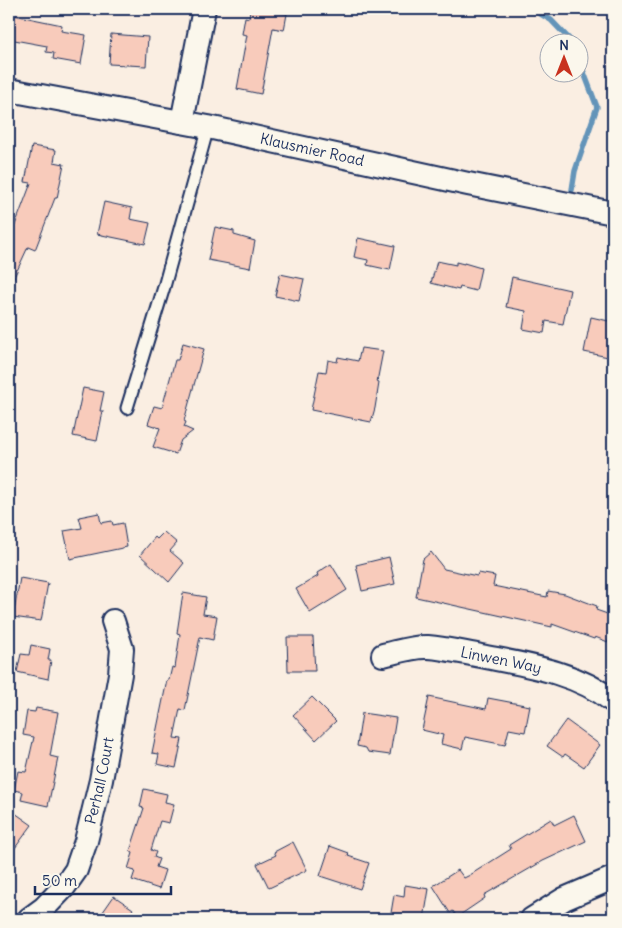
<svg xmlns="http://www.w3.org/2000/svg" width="622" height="928" viewBox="0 0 622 928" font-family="Delius,sans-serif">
	<rect width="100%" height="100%" fill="#faeee2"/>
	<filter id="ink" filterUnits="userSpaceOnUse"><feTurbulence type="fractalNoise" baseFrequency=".02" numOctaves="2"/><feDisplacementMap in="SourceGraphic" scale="10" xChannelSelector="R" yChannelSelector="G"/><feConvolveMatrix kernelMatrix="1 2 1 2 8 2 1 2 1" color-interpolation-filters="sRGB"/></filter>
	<g filter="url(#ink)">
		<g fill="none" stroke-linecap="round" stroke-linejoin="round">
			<g stroke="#6494b9" stroke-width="5.5">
				<path d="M 532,9 L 551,20 L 572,42"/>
				<path d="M 572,190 L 575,171 L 597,107 L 580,62"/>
			</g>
		</g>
		<g fill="#f8cbbb" stroke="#1b2f5e">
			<path d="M 250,9 L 276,9 L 275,12 L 287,14 L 284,30 L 273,28 L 261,94 L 237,89 L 247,35 L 242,34 L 245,17 L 249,18 Z"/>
			<path d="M 9,14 L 62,25 L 61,31 L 86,35 L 81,64 L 53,59 L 54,53 L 46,52 L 47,46 L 9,39 Z"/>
			<path d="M 111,34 L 148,37 L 146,66 L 109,64 Z"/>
			<path d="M 32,146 L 56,150 L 54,162 L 64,164 L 57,198 L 55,198 L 35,250 L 28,247 L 9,288 L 9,241 L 31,183 L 25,182 Z"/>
			<path d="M 104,202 L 132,208 L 130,219 L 150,223 L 145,244 L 97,234 Z"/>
			<path d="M 215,227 L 234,231 L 234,235 L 255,241 L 250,268 L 208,260 Z"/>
			<path d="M 358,238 L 395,246 L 390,270 L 367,265 L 368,260 L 354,257 Z"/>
			<path d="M 437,261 L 456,265 L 456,262 L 464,264 L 464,263 L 481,268 L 476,291 L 460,287 L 459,290 L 431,283 Z"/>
			<path d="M 280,274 L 304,279 L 299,301 L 275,296 Z"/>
			<path d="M 512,277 L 570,290 L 563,324 L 546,321 L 544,333 L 523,329 L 526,311 L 506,307 Z"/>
			<path d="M 591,317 L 613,322 L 613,358 L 584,352 Z"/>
			<path d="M 183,343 L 204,349 L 184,421 L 186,422 L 184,427 L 193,431 L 181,440 L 176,454 L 153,447 L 160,428 L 148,424 L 154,406 L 162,408 L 175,360 L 178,360 Z"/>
			<path d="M 361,348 L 383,351 L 377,382 L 379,383 L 375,408 L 371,422 L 311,410 L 319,371 L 326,372 L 328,360 L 337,362 L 338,357 L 358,361 Z"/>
			<path d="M 83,388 L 104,392 L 100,411 L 103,411 L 97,441 L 73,436 Z"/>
			<path d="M 99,513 L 101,523 L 112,521 L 113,525 L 123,523 L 127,547 L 70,559 L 64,531 L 82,528 L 79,517 Z"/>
			<path d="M 164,532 L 177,543 L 170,551 L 184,563 L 169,582 L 140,555 L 155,537 L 157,539 Z"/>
			<path d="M 431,552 L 444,569 L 477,576 L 478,573 L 495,576 L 493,586 L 547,597 L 548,591 L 565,594 L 597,606 L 596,610 L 613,616 L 613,629 L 608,642 L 595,637 L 594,639 L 552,624 L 552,627 L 416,597 L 423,559 Z"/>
			<path d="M 389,557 L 395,584 L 362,591 L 356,565 Z"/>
			<path d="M 331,564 L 347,590 L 310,613 L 296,589 L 318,576 L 317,573 Z"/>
			<path d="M 20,578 L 48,583 L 41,621 L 13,617 Z"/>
			<path d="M 183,593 L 206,597 L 203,614 L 217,616 L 213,640 L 200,637 L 185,710 L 180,709 L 174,738 L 182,739 L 176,768 L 157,764 L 159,754 L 152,753 L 167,680 L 169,680 L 172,667 L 175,668 L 180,634 L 177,633 Z"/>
			<path d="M 287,637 L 313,637 L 315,671 L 288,671 Z"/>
			<path d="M 31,645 L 50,649 L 48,660 L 51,660 L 48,679 L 17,672 L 21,654 L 29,655 Z"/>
			<path d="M 312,697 L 336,721 L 316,740 L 293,715 Z"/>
			<path d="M 429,697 L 486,709 L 488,698 L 530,706 L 525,732 L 509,729 L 505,745 L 465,737 L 462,749 L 441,744 L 443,735 L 422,730 Z"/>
			<path d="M 36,708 L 58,712 L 50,756 L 58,758 L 48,806 L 21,800 L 23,792 L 14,790 L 18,771 L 26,772 L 34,737 L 23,735 L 27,711 L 35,712 Z"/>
			<path d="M 362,713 L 396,718 L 390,755 L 368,752 L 366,748 L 357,746 Z"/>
			<path d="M 566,720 L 600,745 L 584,767 L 565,754 L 563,757 L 547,746 Z"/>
			<path d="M 144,789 L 167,794 L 165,802 L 174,804 L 169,823 L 160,821 L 151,850 L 156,852 L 154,857 L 159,859 L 156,867 L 165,870 L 159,889 L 132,880 L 135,871 L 128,869 L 133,853 L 130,851 L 144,808 L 140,807 Z"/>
			<path d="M 15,813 L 32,825 L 9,856 L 9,821 Z"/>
			<path d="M 574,815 L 586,841 L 543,861 L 484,895 L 485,898 L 457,917 L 453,911 L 450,913 L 433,886 L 458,870 L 464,878 L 470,875 L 511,849 L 509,845 L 551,819 L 554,825 Z"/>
			<path d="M 293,842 L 307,870 L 269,888 L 257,864 L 276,855 L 274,852 Z"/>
			<path d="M 330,846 L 349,853 L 348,856 L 369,863 L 360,889 L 320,876 Z"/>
			<path d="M 405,885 L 429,889 L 424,919 L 390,919 L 394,895 L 404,897 Z"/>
			<path d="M 114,896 L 133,909 L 126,919 L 98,919 Z"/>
		</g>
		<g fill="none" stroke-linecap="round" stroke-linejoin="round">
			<defs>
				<path id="service" d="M 127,408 L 164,287 L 208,127"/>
				<g id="minor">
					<path id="s1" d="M 9,90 L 208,127 L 468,184 L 613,213"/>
					<path d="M 182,122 L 204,9"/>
					<path id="s2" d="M 383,655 C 397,652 413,646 428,647 C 445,648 464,653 481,656 C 526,665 576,672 613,701"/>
					<path id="s3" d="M 29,919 L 44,908 L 64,887 L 76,870 L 86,841 L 101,780 L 120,674 L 122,649 L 113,621"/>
					<path d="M 532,919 L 564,899 L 613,878"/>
				</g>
			</defs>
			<use href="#service" stroke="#1b2f5e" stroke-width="15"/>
			<use href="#minor" stroke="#1b2f5e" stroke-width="26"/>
			<use href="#service" stroke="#fbf7ec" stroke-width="11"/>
			<use href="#minor" stroke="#fbf7ec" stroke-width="22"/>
		</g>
	</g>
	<g text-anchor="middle" stroke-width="4" stroke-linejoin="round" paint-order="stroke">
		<g font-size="15" fill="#1b2f5e" stroke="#fbf7ec">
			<text dy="5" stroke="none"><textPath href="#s1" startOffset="309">Klausmier Road</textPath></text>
			<text dy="5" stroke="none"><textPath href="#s2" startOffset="120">Linwen Way</textPath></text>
			<text dy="5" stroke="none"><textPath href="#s3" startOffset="161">Perhall Court</textPath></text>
		</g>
	</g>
	<rect width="622" height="928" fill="none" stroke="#fbf7ec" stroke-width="30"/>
	<rect x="15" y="15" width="592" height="898" fill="none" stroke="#1b2f5e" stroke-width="2" filter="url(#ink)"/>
	<g transform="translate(564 58)"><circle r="24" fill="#fbf7ec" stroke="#a1a7b3"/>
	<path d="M0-4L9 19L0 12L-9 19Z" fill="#c8321e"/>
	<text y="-8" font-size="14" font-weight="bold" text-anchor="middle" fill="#1b2f5e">N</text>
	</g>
	<path d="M35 886v8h136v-8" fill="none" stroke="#1b2f5e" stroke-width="2.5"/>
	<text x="42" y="886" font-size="15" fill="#1b2f5e" stroke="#fbf7ec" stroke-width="4" paint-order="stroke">50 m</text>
</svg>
